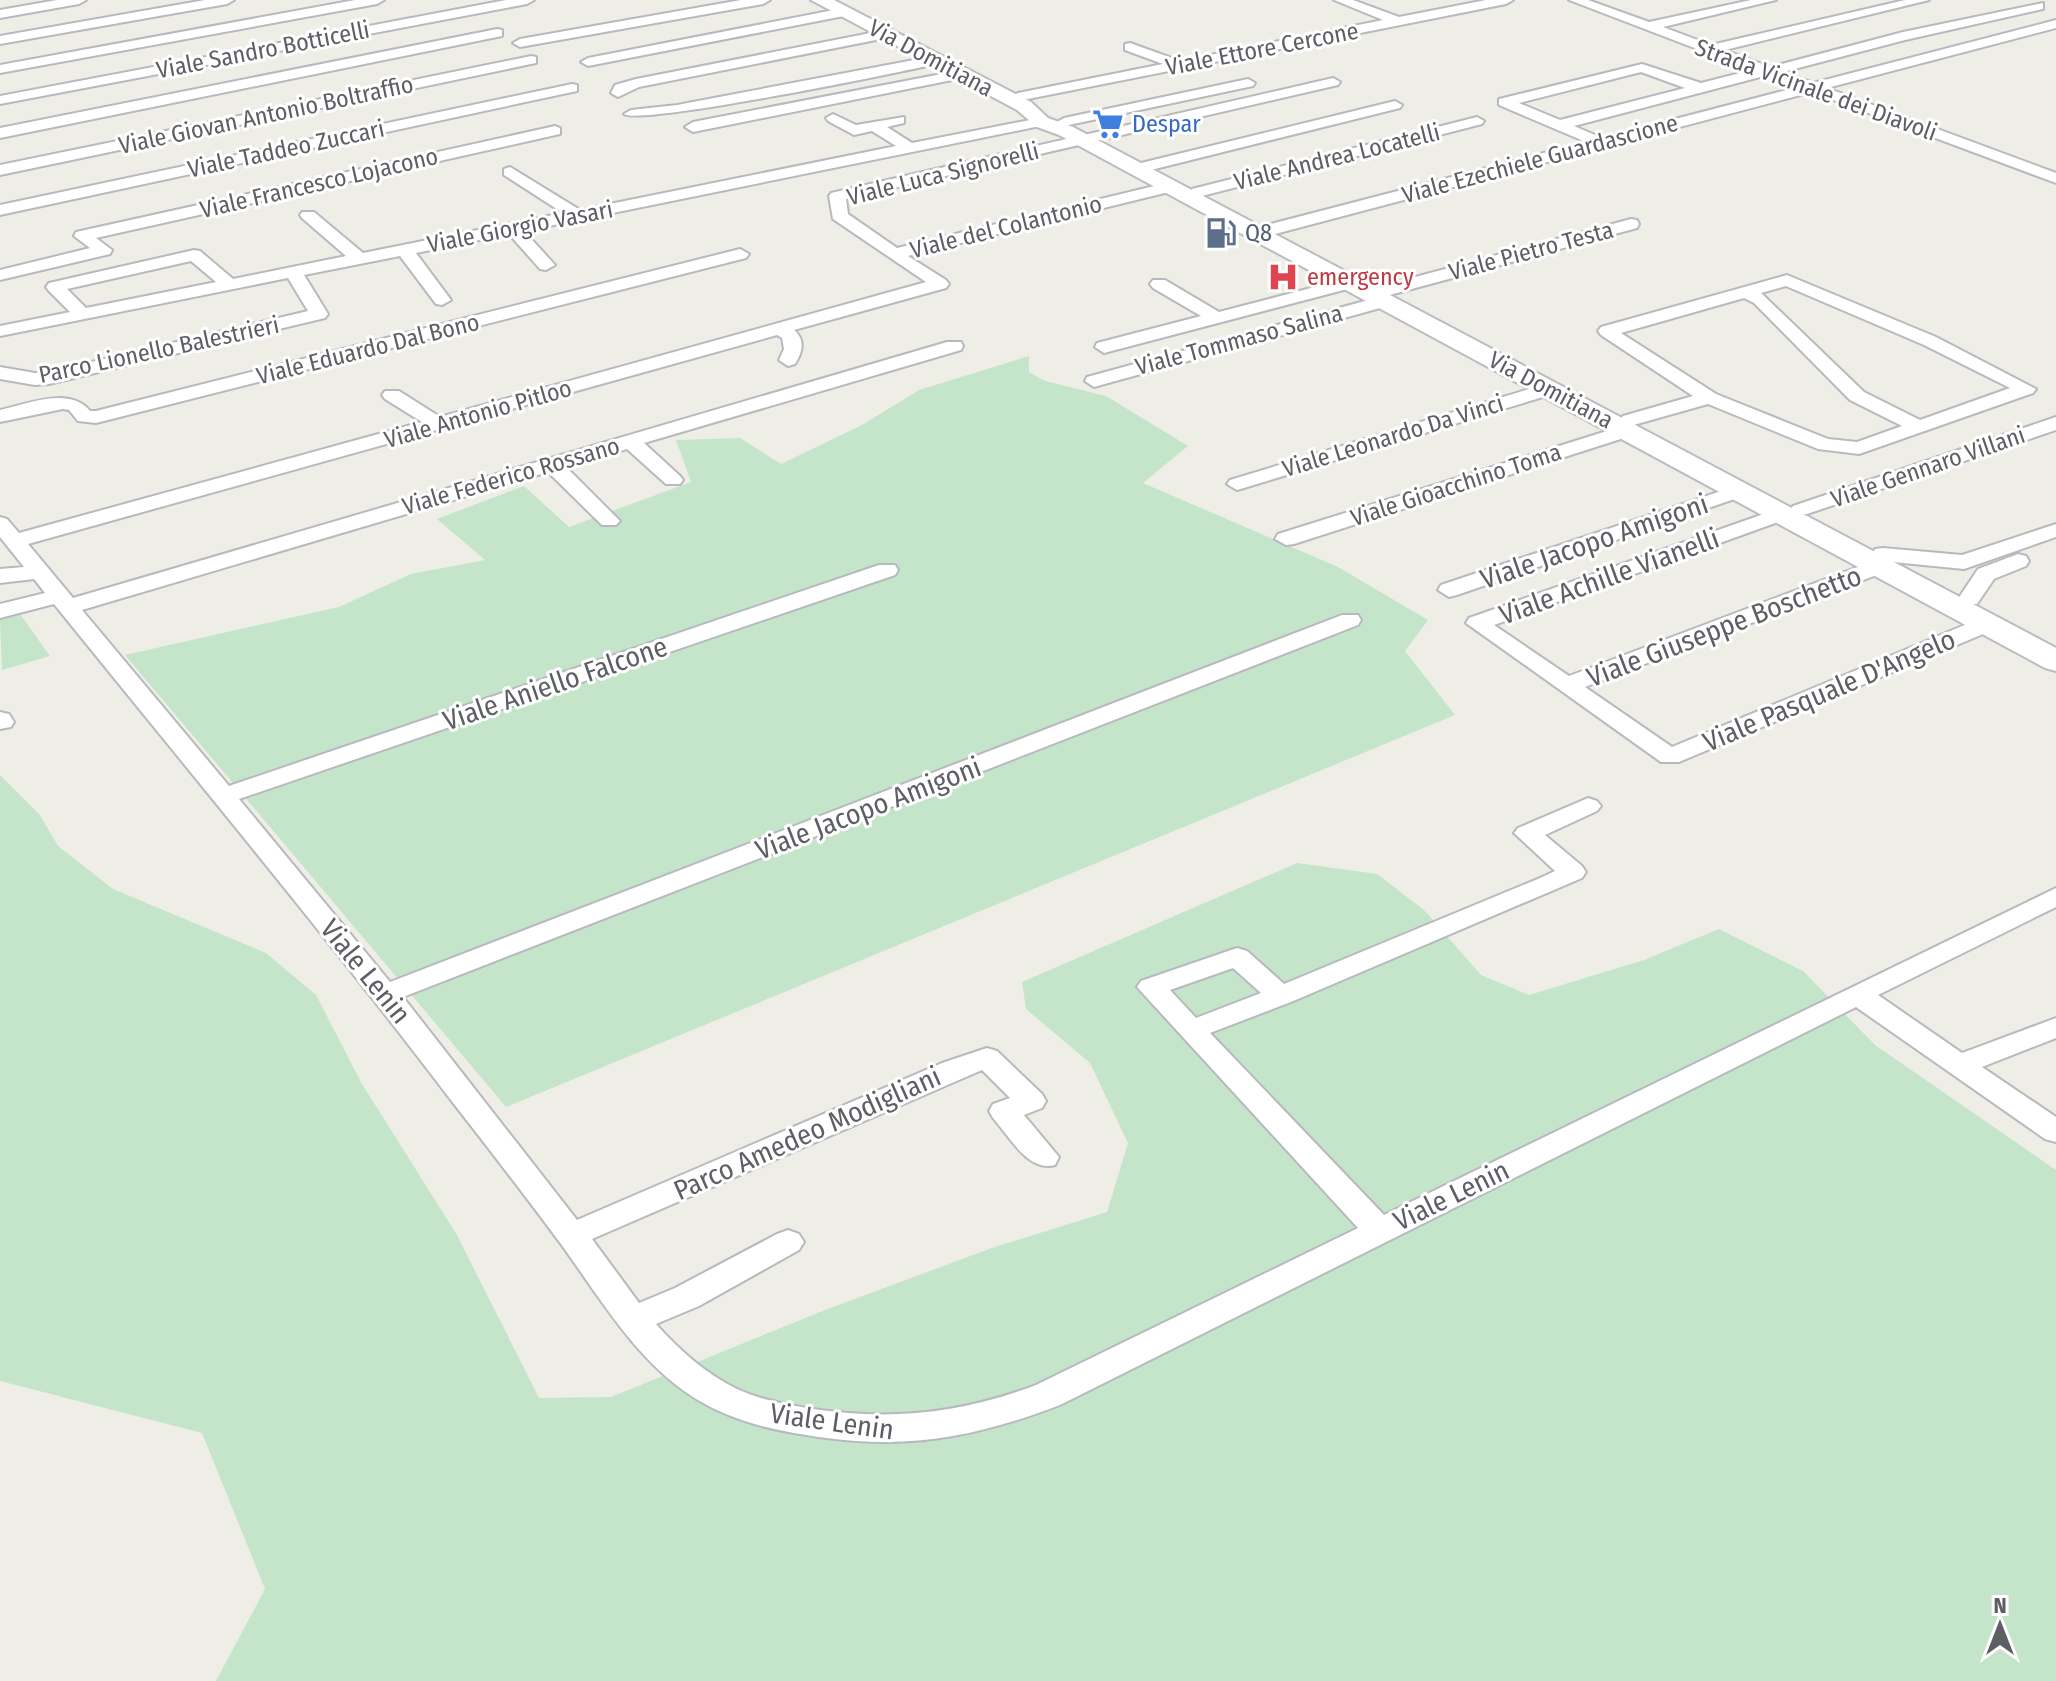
<svg xmlns="http://www.w3.org/2000/svg" width="2056" height="1681" viewBox="0 0 2056 1681" font-family="'Fira Sans Condensed',sans-serif">
	<rect width="100%" height="100%" fill="#efeee6"/>
	<g fill="#c4e5ca">
		<path d="M 1029,356 L 1029,372 L 1045,381 L 1106,396 L 1188,446 L 1143,483 L 1338,567 L 1428,620 L 1405,651 L 1455,715 L 506,1107 L 125,655 L 339,607 L 411,574 L 485,560 L 437,519 L 524,486 L 569,527 L 691,482 L 676,440 L 740,438 L 781,464 L 862,425 L 919,390 Z"/>
		<path d="M 20,614 L 50,656 L 2,670 L 0,619 Z"/>
		<path d="M 0,775 L 40,815 L 58,846 L 113,889 L 266,953 L 316,995 L 362,1084 L 457,1235 L 539,1398 L 611,1397 L 825,1310 L 992,1248 L 1107,1212 L 1128,1143 L 1090,1063 L 1026,1009 L 1022,982 L 1297,863 L 1377,874 L 1424,910 L 1481,975 L 1529,995 L 1644,960 L 1719,929 L 1803,971 L 1875,1045 L 2056,1170 L 2056,1681 L 216,1681 L 265,1589 L 202,1433 L 0,1381 Z"/>
	</g>
	<g fill="none" stroke-linecap="round" stroke-linejoin="round">
		<defs>
			<g id="street">
				<path d="M 57,0 L 86,0 L 79,4 L 0,18 L 0,10 Z"/>
				<path d="M 205,0 L 234,0 L 227,4 L 0,44 L 0,36 Z"/>
				<path d="M 355,0 L 384,0 L 377,4 L 0,73 L 0,65 Z"/>
				<path d="M 506,0 L 534,0 L 527,4 L 0,104 L 0,96 Z"/>
				<path d="M 741,0 L 770,0 L 763,4 L 520,47 L 513,43 L 520,39 Z"/>
				<path d="M 1334,0 L 1353,0 L 1399,17 L 1486,0 L 1513,0 L 1506,4 L 1018,101 L 1011,97 L 1018,93 L 1163,64 L 1125,50 L 1125,44 L 1130,43 L 1180,61 L 1383,20 Z"/>
				<path d="M 1569,0 L 1588,0 L 1649,22 L 1751,0 L 1776,0 L 1663,27 L 1711,45 L 1905,0 L 1929,0 L 1725,50 L 1770,67 L 1903,32 L 2043,3 L 2043,9 L 1905,40 L 1783,72 L 1813,83 L 2056,20 L 2056,28 L 1827,88 L 2056,173 L 2056,183 L 1812,92 L 1275,234 L 1263,234 L 1261,230 L 1263,226 L 1586,142 L 1499,105 L 1499,99 L 1642,64 L 1701,83 L 1752,70 ZM 1641,72 L 1685,88 L 1560,120 L 1519,103 ZM 1764,76 L 1798,87 L 1602,138 L 1574,126 Z"/>
				<path d="M 844,8 L 849,9 L 849,15 L 588,66 L 581,62 L 588,58 Z"/>
				<path d="M 497,29 L 502,30 L 502,36 L 0,138 L 0,128 Z"/>
				<path d="M 886,30 L 891,31 L 891,37 L 639,87 L 618,97 L 611,93 L 615,85 L 636,79 Z"/>
				<path d="M 531,56 L 536,57 L 536,63 L 0,175 L 0,165 Z"/>
				<path d="M 935,56 L 940,57 L 940,63 C 903,72 638,126 624,114 L 631,110 L 677,105 Z"/>
				<path d="M 962,70 L 969,74 L 967,77 L 693,132 L 685,127 L 693,122 Z"/>
				<path d="M 1333,78 L 1340,82 L 1338,85 L 846,199 L 848,214 L 897,248 L 1171,182 L 1179,187 L 1177,190 L 908,256 L 946,280 L 949,284 L 946,288 L 794,330 C 806,340 802,353 795,364 L 788,366 L 779,360 L 784,349 L 782,338 L 777,335 L 28,544 L 73,598 L 947,342 L 961,342 L 963,346 L 961,350 L 644,443 L 680,476 L 683,480 L 680,484 L 666,484 L 627,449 L 566,467 L 620,521 L 616,525 L 602,525 L 548,472 L 82,610 L 229,786 L 879,565 L 895,565 L 898,570 L 895,575 L 239,799 L 390,982 L 1342,615 L 1358,615 L 1361,620 L 1358,625 L 403,997 L 577,1220 L 942,1063 L 987,1048 L 997,1051 L 1042,1094 L 1046,1101 L 1042,1108 L 1024,1115 L 1059,1157 L 1055,1165 C 1028,1172 1010,1137 993,1118 L 989,1111 L 993,1104 L 1010,1098 L 982,1070 L 592,1239 L 639,1303 L 675,1288 L 777,1234 L 788,1230 L 799,1234 L 804,1242 L 799,1250 L 699,1306 L 656,1324 C 679,1350 706,1374 737,1389 C 761,1400 787,1405 813,1409 C 892,1421 962,1413 1036,1385 L 1358,1228 L 1137,987 L 1141,981 L 1237,948 L 1247,951 L 1284,984 L 1540,878 L 1555,871 L 1514,833 L 1518,828 L 1588,798 L 1597,801 L 1601,806 L 1597,811 L 1545,835 L 1582,866 L 1586,872 L 1582,878 L 1291,1002 L 1210,1033 L 1384,1215 L 2056,888 L 2056,907 L 1878,995 L 1962,1053 L 2056,1018 L 2056,1038 L 1982,1067 L 2056,1117 L 2056,1142 L 2045,1139 L 1856,1007 L 1060,1405 C 971,1439 901,1451 806,1435 C 772,1430 736,1421 705,1404 C 641,1369 603,1302 561,1244 C 526,1197 490,1150 454,1104 C 325,934 188,770 54,604 L 0,618 L 0,604 L 45,593 L 34,579 L 0,583 L 0,569 L 24,567 L 0,537 L 0,517 L 7,519 L 19,533 L 422,422 L 385,399 L 382,395 L 385,391 L 399,391 L 440,417 L 926,282 L 833,219 L 829,196 L 831,193 ZM 1233,968 L 1261,993 L 1196,1018 L 1170,990 Z"/>
				<path d="M 1248,79 L 1255,83 L 1253,86 L 1064,126 L 1057,122 L 1064,118 Z"/>
				<path d="M 572,84 L 577,85 L 577,91 L 0,215 L 0,205 Z"/>
				<path d="M 1395,101 L 1402,105 L 1400,108 L 1147,171 L 1139,166 L 1141,163 Z"/>
				<path d="M 833,114 L 856,125 L 904,117 L 904,123 L 887,127 L 912,143 L 1040,118 L 1047,122 L 1040,126 L 524,231 L 555,265 L 546,270 L 540,269 L 509,234 L 416,253 L 451,300 L 442,305 L 436,304 L 400,256 L 304,275 L 328,314 L 325,318 L 49,384 L 35,385 L 0,379 L 0,367 L 35,373 L 49,372 L 308,311 L 288,278 L 0,336 L 0,326 L 70,312 L 49,291 L 46,287 L 49,283 L 194,250 L 200,251 L 233,279 L 346,256 L 302,218 L 300,215 L 302,212 L 314,212 L 363,253 L 563,213 L 504,175 L 504,169 L 510,167 L 580,210 L 896,146 L 872,131 L 854,135 L 828,121 L 826,118 ZM 191,261 L 216,282 L 86,308 L 67,289 Z"/>
				<path d="M 1477,117 L 1484,121 L 1482,124 L 1198,197 L 1190,192 L 1192,189 Z"/>
				<path d="M 555,126 L 560,128 L 560,134 L 96,238 L 112,250 L 110,254 L 0,280 L 0,270 L 90,248 L 74,236 L 76,232 Z"/>
				<path d="M 1631,219 L 1637,220 L 1639,224 L 1637,228 L 1386,296 L 1394,301 L 1391,305 L 1101,385 L 1094,387 L 1085,381 L 1087,377 L 1383,296 L 1375,291 L 1378,287 Z"/>
				<path d="M 740,249 L 749,254 L 746,258 L 96,423 L 78,421 L 69,410 L 63,409 L 0,422 L 0,410 C 28,404 69,386 90,411 L 96,411 Z"/>
				<path d="M 1787,275 L 1936,337 L 2036,389 L 2033,393 L 1859,454 L 1818,449 L 1708,404 L 1630,426 L 1623,424 L 1620,420 L 1623,416 L 1693,396 L 1601,335 L 1598,331 L 1601,327 ZM 1786,286 L 1924,345 L 2010,388 L 1920,420 L 1864,392 L 1761,293 ZM 1744,298 L 1754,303 L 1850,400 L 1902,426 L 1857,442 L 1828,439 L 1716,394 L 1621,333 Z"/>
				<path d="M 1349,278 L 1355,279 L 1358,283 L 1355,287 L 1104,353 L 1095,347 L 1097,343 L 1201,316 L 1153,288 L 1150,284 L 1153,280 L 1165,280 L 1219,312 Z"/>
				<path d="M 1549,383 L 1559,389 L 1556,393 L 1244,488 L 1237,490 L 1227,484 L 1230,480 Z"/>
				<path d="M 2056,417 L 2056,430 L 1807,514 L 1792,514 L 1789,518 L 1494,625 L 1569,676 L 1879,559 L 1872,554 L 1875,549 L 1883,548 L 1962,555 L 2056,524 L 2056,537 L 1964,569 L 1883,561 L 1890,566 L 1887,571 L 1585,687 L 1672,747 L 1979,619 L 1995,619 L 1998,624 L 1995,629 L 1679,762 L 1661,762 L 1466,623 L 1469,618 L 1775,510 L 1790,510 L 1793,506 Z"/>
				<path d="M 1626,425 L 1636,431 L 1633,435 L 1294,544 L 1286,545 L 1275,539 L 1278,534 Z"/>
				<path d="M 1739,485 L 1749,491 L 1746,495 L 1457,595 L 1449,597 L 1438,590 L 1441,585 Z"/>
				<path d="M 2018,554 L 2026,556 L 2029,561 L 2026,566 L 1994,579 L 1977,604 L 1961,604 L 1958,599 L 1978,569 Z"/>
				<path d="M 0,712 L 9,714 L 14,722 L 11,727 L 0,729 Z"/>
			</g>
			<path id="secondary" d="M 811,0 L 834,0 L 1031,102 L 1048,118 L 1073,127 L 2056,648 L 2056,671 L 2045,668 L 1059,135 L 1037,127 L 1017,110 Z"/>
		</defs>
		<use href="#street" stroke="#b8b9be" stroke-width="4"/>
		<use href="#secondary" stroke="#bbbcc2" stroke-width="4"/>
		<use href="#street" fill="#fff" fill-rule="evenodd"/>
		<use href="#secondary" fill="#fff" fill-rule="evenodd"/>
	</g>
	<defs>
		<symbol id="supermarket-bare" viewBox="-9 -9 18 18"><path d="M-6-5.5h2.5l.6 2H6L4.5 2H-2.5L-4.4-4H-6ZM-1.5 3.2a1.3 1.3 0 1 0 .1 0ZM3 3.2a1.3 1.3 0 1 0 .1 0Z" fill="#3f7fe0" stroke="#fff" stroke-width="2.5" paint-order="stroke"/></symbol>
		<symbol id="fuel-bare" viewBox="-9 -9 18 18"><path d="M-5.5-6h7V0h2V4h1.3V-2.5L3-4.5l.8-.8L6-3V5H2.5V1h-1V6h-7ZM-4.2-4.7v3.2H.2V-4.7Z" fill="#5c6f8a" stroke="#fff" stroke-width="2.5" paint-order="stroke"/></symbol>
		<symbol id="hospital-bare" viewBox="-9 -9 18 18"><path d="M-5-5h3v3.5h4V-5h3V5h-3V1.5h-4V5h-3Z" fill="#e0444e" stroke="#fff" stroke-width="2.5" paint-order="stroke"/></symbol>
	</defs>
	<g fill-rule="evenodd">
		<use href="#supermarket-bare" x="1086" y="102" width="44" height="44"/>
		<use href="#fuel-bare" x="1199" y="211" width="44" height="44"/>
		<use href="#hospital-bare" x="1261" y="255" width="44" height="44"/>
	</g>
	<g text-anchor="middle" stroke-width="6" stroke-linejoin="round" paint-order="stroke">
		<g font-size="24" fill="#5d5f65" stroke="#fff">
			<text transform="translate(1262 49) rotate(-11)" y="8">Viale Ettore Cercone</text>
			<text transform="translate(263 50) rotate(-11)" y="8">Viale Sandro Botticelli</text>
			<text transform="translate(931 58) rotate(28)" y="8">Via Domitiana</text>
			<text transform="translate(1816 90) rotate(20)" y="8">Strada Vicinale dei Diavoli</text>
			<text transform="translate(266 115) rotate(-12)" y="8">Viale Giovan Antonio Boltraffio</text>
			<text transform="translate(286 149) rotate(-12)" y="8">Viale Taddeo Zuccari</text>
			<text transform="translate(1337 157) rotate(-14)" y="8">Viale Andrea Locatelli</text>
			<text transform="translate(1540 159) rotate(-15)" y="8">Viale Ezechiele Guardascione</text>
			<text transform="translate(943 174) rotate(-14)" y="8">Viale Luca Signorelli</text>
			<text transform="translate(319 183) rotate(-13)" y="8">Viale Francesco Lojacono</text>
			<text transform="translate(520 227) rotate(-11)" y="8">Viale Giorgio Vasari</text>
			<text transform="translate(1006 227) rotate(-14)" y="8">Viale del Colantonio</text>
			<text transform="translate(1531 251) rotate(-15)" y="8">Viale Pietro Testa</text>
			<text transform="translate(1239 340) rotate(-15)" y="8">Viale Tommaso Salina</text>
			<text transform="translate(368 349) rotate(-14)" y="8">Viale Eduardo Dal Bono</text>
			<text transform="translate(159 350) rotate(-12)" y="8">Parco Lionello Balestrieri</text>
			<text transform="translate(1551 390) rotate(28)" y="8">Via Domitiana</text>
			<text transform="translate(478 414) rotate(-16)" y="8">Viale Antonio Pitloo</text>
			<text transform="translate(1393 436) rotate(-17)" y="8">Viale Leonardo Da Vinci</text>
			<text transform="translate(1928 467) rotate(-19)" y="8">Viale Gennaro Villani</text>
			<text transform="translate(511 476) rotate(-16)" y="8">Viale Federico Rossano</text>
			<text transform="translate(1456 485) rotate(-18)" y="8">Viale Gioacchino Toma</text>
		</g>
		<g font-size="24" fill="#366cbe" stroke="#fff" text-anchor="start">
			<text x="1132" y="132">Despar</text>
		</g>
		<g font-size="24" fill="#4e5e75" stroke="#fff" text-anchor="start">
			<text x="1245" y="241">Q8</text>
		</g>
		<g font-size="24" fill="#be3a42" stroke="#fff" text-anchor="start">
			<text x="1307" y="285">emergency</text>
		</g>
		<g font-size="28" fill="#5d5f65" stroke="#fff">
			<text transform="translate(1594 541) rotate(-19)" y="10">Viale Jacopo Amigoni</text>
			<text transform="translate(1609 576) rotate(-20)" y="10">Viale Achille Vianelli</text>
			<text transform="translate(1724 626) rotate(-21)" y="10">Viale Giuseppe Boschetto</text>
			<text transform="translate(555 683) rotate(-19)" y="10">Viale Aniello Falcone</text>
			<text transform="translate(1829 690) rotate(-23)" y="10">Viale Pasquale D'Angelo</text>
			<text transform="translate(868 808) rotate(-21)" y="10">Viale Jacopo Amigoni</text>
			<text transform="translate(366 971) rotate(51)" y="10">Viale Lenin</text>
			<text transform="translate(807 1133) rotate(-24)" y="10">Parco Amedeo Modigliani</text>
			<text transform="translate(1451 1195) rotate(-26)" y="10">Viale Lenin</text>
			<text transform="translate(832 1421) rotate(8)" y="10">Viale Lenin</text>
		</g>
	</g>
	<g transform="translate(2000 1625)" stroke="#ffffff" stroke-width="6" paint-order="stroke">
	<path d="M0-6L14 30L0 20L-14 30Z" fill="#5d5f65"/>
	<text y="-12" font-size="22" font-weight="bold" text-anchor="middle" fill="#5d5f65">N</text>
	</g>
</svg>
